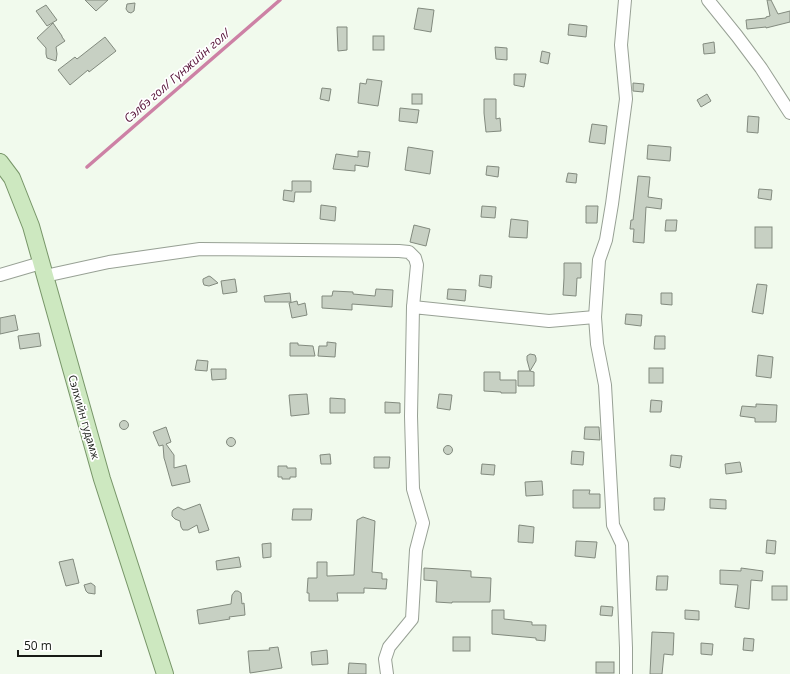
<svg xmlns="http://www.w3.org/2000/svg" width="790" height="674" viewBox="0 0 790 674" font-family="'Open Sans',sans-serif">
	<rect width="100%" height="100%" fill="#f1faed"/>
	<g fill="none" stroke-linecap="round" stroke-linejoin="round">
		<path stroke="#cd81a5" stroke-width="3.5" d="M 87,167 L 280,0"/>
	</g>
	<g fill="#c7d0c3" stroke="#828a7e">
		<path d="M 85,0 L 108,0 L 96,11 Z"/>
		<path d="M 767,0 L 771,0 L 778,14 L 790,11 L 790,22 L 766,28 L 766,27 L 747,29 L 746,20 L 766,18 L 766,17 L 770,16 Z"/>
		<path d="M 135,3 L 134,11 L 131,13 L 128,12 L 126,9 L 127,4 Z"/>
		<path d="M 46,5 L 57,20 L 47,26 L 36,11 Z"/>
		<path d="M 418,8 L 434,10 L 431,32 L 414,29 Z"/>
		<path d="M 53,23 L 62,36 L 62,37 L 65,41 L 56,47 L 57,54 L 56,61 L 47,58 L 46,54 L 46,48 L 37,38 Z"/>
		<path d="M 569,24 L 587,26 L 586,37 L 568,35 Z"/>
		<path d="M 337,27 L 347,27 L 347,50 L 338,51 Z"/>
		<rect x="373" y="36" width="11" height="14"/>
		<path d="M 105,37 L 116,51 L 89,72 L 88,70 L 70,85 L 58,70 L 75,57 L 77,59 Z"/>
		<path d="M 714,42 L 715,53 L 704,54 L 703,44 Z"/>
		<path d="M 495,47 L 507,48 L 507,60 L 496,59 Z"/>
		<path d="M 542,51 L 550,53 L 548,64 L 540,62 Z"/>
		<path d="M 514,74 L 526,74 L 524,87 L 514,85 Z"/>
		<path d="M 367,79 L 382,81 L 378,106 L 358,103 L 360,83 L 366,84 Z"/>
		<path d="M 633,83 L 644,84 L 643,92 L 633,91 Z"/>
		<path d="M 322,88 L 331,89 L 329,101 L 320,99 Z"/>
		<rect x="412" y="94" width="10" height="10"/>
		<path d="M 707,94 L 711,101 L 701,107 L 697,100 Z"/>
		<path d="M 484,99 L 496,99 L 496,119 L 500,118 L 501,131 L 486,132 L 484,113 Z"/>
		<path d="M 400,108 L 419,110 L 417,123 L 399,121 Z"/>
		<path d="M 748,116 L 759,117 L 758,133 L 747,132 Z"/>
		<path d="M 592,124 L 607,126 L 605,144 L 589,142 Z"/>
		<path d="M 648,145 L 671,147 L 670,161 L 647,159 Z"/>
		<path d="M 408,147 L 433,151 L 430,174 L 405,170 Z"/>
		<path d="M 358,151 L 370,152 L 368,167 L 355,165 L 355,171 L 333,169 L 336,154 L 358,157 Z"/>
		<path d="M 487,166 L 499,167 L 498,177 L 486,175 Z"/>
		<path d="M 568,173 L 577,174 L 576,183 L 566,182 Z"/>
		<path d="M 638,176 L 650,177 L 648,197 L 662,199 L 661,209 L 646,207 L 644,243 L 633,242 L 634,229 L 630,229 L 631,220 L 633,220 Z"/>
		<path d="M 292,181 L 311,181 L 311,192 L 295,192 L 294,202 L 283,200 L 284,190 L 292,191 Z"/>
		<path d="M 759,189 L 772,190 L 771,200 L 758,198 Z"/>
		<path d="M 321,205 L 336,207 L 335,221 L 320,219 Z"/>
		<path d="M 482,206 L 496,207 L 495,218 L 481,217 Z"/>
		<path d="M 586,206 L 598,206 L 597,223 L 586,223 Z"/>
		<path d="M 511,219 L 528,221 L 527,238 L 509,237 Z"/>
		<path d="M 666,220 L 677,220 L 676,231 L 665,231 Z"/>
		<path d="M 414,225 L 430,229 L 426,246 L 410,242 Z"/>
		<rect x="755" y="227" width="17" height="21"/>
		<path d="M 564,263 L 581,263 L 581,278 L 577,278 L 576,296 L 563,295 L 564,278 Z"/>
		<path d="M 480,275 L 492,276 L 491,288 L 479,286 Z"/>
		<path d="M 209,276 L 211,277 L 218,283 L 209,286 L 204,285 L 203,282 L 203,279 Z"/>
		<path d="M 235,279 L 237,292 L 223,294 L 221,281 Z"/>
		<path d="M 757,284 L 767,285 L 763,314 L 752,312 Z"/>
		<path d="M 376,289 L 393,290 L 392,307 L 352,304 L 352,310 L 322,308 L 322,296 L 332,296 L 333,291 L 353,292 L 353,294 L 375,296 Z"/>
		<path d="M 448,289 L 466,290 L 465,301 L 447,299 Z"/>
		<path d="M 290,293 L 291,302 L 265,302 L 264,296 Z"/>
		<path d="M 661,293 L 672,293 L 672,305 L 661,304 Z"/>
		<path d="M 297,301 L 298,305 L 305,303 L 307,315 L 292,318 L 289,303 Z"/>
		<path d="M 626,314 L 642,315 L 641,326 L 625,324 Z"/>
		<path d="M 15,315 L 18,330 L 0,334 L 0,318 Z"/>
		<path d="M 39,333 L 41,346 L 20,349 L 18,336 Z"/>
		<path d="M 655,336 L 665,336 L 665,349 L 654,349 Z"/>
		<path d="M 327,342 L 336,343 L 335,357 L 318,356 L 319,346 L 327,346 Z"/>
		<path d="M 290,343 L 298,343 L 298,345 L 313,346 L 315,356 L 290,356 Z"/>
		<path d="M 530,354 L 535,355 L 536,358 L 536,361 L 530,371 L 534,372 L 534,386 L 518,386 L 518,371 L 530,371 L 527,360 L 527,356 Z"/>
		<path d="M 758,355 L 773,357 L 771,378 L 756,376 Z"/>
		<path d="M 197,360 L 208,361 L 207,371 L 195,370 Z"/>
		<rect x="649" y="368" width="14" height="15"/>
		<path d="M 211,369 L 226,369 L 226,379 L 212,380 Z"/>
		<path d="M 484,372 L 500,372 L 500,380 L 516,380 L 516,393 L 501,393 L 501,392 L 484,391 Z"/>
		<path d="M 307,394 L 309,414 L 291,416 L 289,395 Z"/>
		<path d="M 439,394 L 452,395 L 450,410 L 437,408 Z"/>
		<path d="M 330,398 L 345,399 L 345,413 L 330,413 Z"/>
		<path d="M 651,400 L 662,401 L 661,412 L 650,412 Z"/>
		<path d="M 385,402 L 400,403 L 400,413 L 385,413 Z"/>
		<path d="M 756,404 L 777,405 L 776,422 L 755,422 L 755,418 L 740,416 L 742,406 L 756,407 Z"/>
		<circle cx="124" cy="425" r="4.5"/>
		<path d="M 166,427 L 171,442 L 166,444 L 174,455 L 174,468 L 186,465 L 190,482 L 172,486 L 165,461 L 164,458 L 163,445 L 159,446 L 153,432 Z"/>
		<path d="M 585,427 L 599,427 L 600,440 L 584,439 Z"/>
		<circle cx="231" cy="442" r="4.5"/>
		<circle cx="448" cy="450" r="4.5"/>
		<path d="M 572,451 L 584,452 L 583,465 L 571,464 Z"/>
		<path d="M 330,454 L 331,464 L 321,464 L 320,455 Z"/>
		<path d="M 671,455 L 682,456 L 680,468 L 670,466 Z"/>
		<path d="M 374,457 L 390,457 L 389,468 L 374,468 Z"/>
		<path d="M 740,462 L 742,472 L 726,474 L 725,464 Z"/>
		<path d="M 482,464 L 495,465 L 494,475 L 481,474 Z"/>
		<path d="M 278,466 L 287,466 L 287,468 L 296,468 L 296,477 L 290,477 L 290,479 L 282,479 L 282,477 L 278,477 Z"/>
		<path d="M 542,481 L 543,495 L 526,496 L 525,482 Z"/>
		<path d="M 573,490 L 590,490 L 589,494 L 600,494 L 600,508 L 573,508 Z"/>
		<path d="M 654,498 L 665,498 L 664,510 L 654,510 Z"/>
		<path d="M 710,499 L 726,500 L 726,509 L 710,508 Z"/>
		<path d="M 200,504 L 209,530 L 199,533 L 197,525 L 188,530 L 183,530 L 181,527 L 180,521 L 175,519 L 172,516 L 172,512 L 173,510 L 178,507 L 184,510 Z"/>
		<path d="M 293,509 L 312,509 L 311,520 L 292,520 Z"/>
		<path d="M 363,517 L 375,521 L 372,572 L 382,573 L 382,579 L 387,579 L 386,589 L 364,588 L 364,593 L 337,593 L 338,601 L 309,601 L 309,593 L 307,593 L 308,578 L 317,578 L 317,562 L 327,562 L 327,576 L 354,575 L 357,520 Z"/>
		<path d="M 519,525 L 534,527 L 533,543 L 518,542 Z"/>
		<path d="M 767,540 L 776,541 L 775,554 L 766,553 Z"/>
		<path d="M 576,541 L 597,542 L 595,558 L 575,556 Z"/>
		<path d="M 271,543 L 271,557 L 263,558 L 262,544 Z"/>
		<path d="M 239,557 L 241,567 L 217,570 L 216,561 Z"/>
		<path d="M 73,559 L 79,583 L 66,586 L 59,562 Z"/>
		<path d="M 424,568 L 471,571 L 471,577 L 491,578 L 490,602 L 452,602 L 452,603 L 436,602 L 437,581 L 424,580 Z"/>
		<path d="M 741,568 L 763,571 L 762,581 L 751,580 L 749,609 L 735,607 L 738,585 L 720,584 L 720,570 L 741,571 Z"/>
		<path d="M 657,576 L 668,576 L 667,590 L 656,590 Z"/>
		<path d="M 91,583 L 95,586 L 95,594 L 88,593 L 86,591 L 84,585 Z"/>
		<rect x="772" y="586" width="15" height="14"/>
		<path d="M 235,591 L 238,591 L 241,593 L 242,604 L 244,603 L 245,615 L 229,617 L 230,619 L 199,624 L 197,610 L 231,604 L 232,595 Z"/>
		<path d="M 601,606 L 613,607 L 612,616 L 600,615 Z"/>
		<path d="M 492,610 L 504,610 L 504,619 L 532,622 L 532,625 L 546,625 L 545,641 L 536,640 L 536,638 L 492,634 Z"/>
		<path d="M 685,610 L 699,611 L 699,620 L 685,619 Z"/>
		<path d="M 652,632 L 674,633 L 673,655 L 664,654 L 662,674 L 650,674 Z"/>
		<rect x="453" y="637" width="17" height="14"/>
		<path d="M 744,638 L 754,639 L 753,651 L 743,650 Z"/>
		<path d="M 701,643 L 713,644 L 712,655 L 701,654 Z"/>
		<path d="M 278,647 L 282,668 L 250,673 L 248,651 L 270,650 L 269,648 Z"/>
		<path d="M 327,650 L 328,664 L 312,665 L 311,652 Z"/>
		<rect x="596" y="662" width="18" height="11"/>
		<path d="M 349,663 L 366,664 L 366,674 L 348,674 Z"/>
	</g>
	<g fill="none" stroke-linecap="round" stroke-linejoin="round">
		<defs>
			<g id="minor">
				<path d="M 625,0 L 621,45 L 626,99 L 612,204 L 606,240 L 599,260 L 595,317 L 597,344 L 605,385 L 613,525 L 622,544 L 626,648 L 626,674"/>
				<path d="M 708,0 L 737,36 L 761,68 L 790,113"/>
				<path d="M 0,275 L 41,263"/>
				<path d="M 45,276 L 109,262 L 200,249 L 399,251 L 409,252 L 415,258 L 417,265 L 413,307"/>
				<path d="M 387,674 L 385,659 L 389,647 L 412,619 L 416,550 L 423,523 L 413,489 L 411,416 L 413,307 L 549,321 L 595,317"/>
			</g>
			<path id="major" d="M 0,162 L 12,178 L 31,226 L 102,479 L 165,674"/>
		</defs>
		<use href="#minor" stroke="#98a195" stroke-width="14"/>
		<use href="#major" stroke="#789669" stroke-width="18"/>
		<use href="#minor" stroke="#fff" stroke-width="12"/>
		<use href="#major" stroke="#cde8c0" stroke-width="16"/>
	</g>
	<g text-anchor="middle" stroke-width="3.5" stroke-linejoin="round" paint-order="stroke">
		<g font-size="11" fill="#181b16" stroke="#fff">
			<text transform="translate(84 417) rotate(74)" y="4">Сэлхийн гудамж</text>
		</g>
		<g font-size="12" font-style="italic" fill="#541036" stroke="#fff">
			<text transform="translate(177 76) rotate(-41)" y="4">Сэлбэ гол/ Гүнжийн гол/</text>
		</g>
	</g>
	<path d="M18 650v6h83v-6" fill="none" stroke="#181b16" stroke-width="2"/>
	<text x="24" y="650" font-size="12" fill="#181b16" stroke="#ffffff" stroke-width="3" paint-order="stroke">50 m</text>
</svg>
